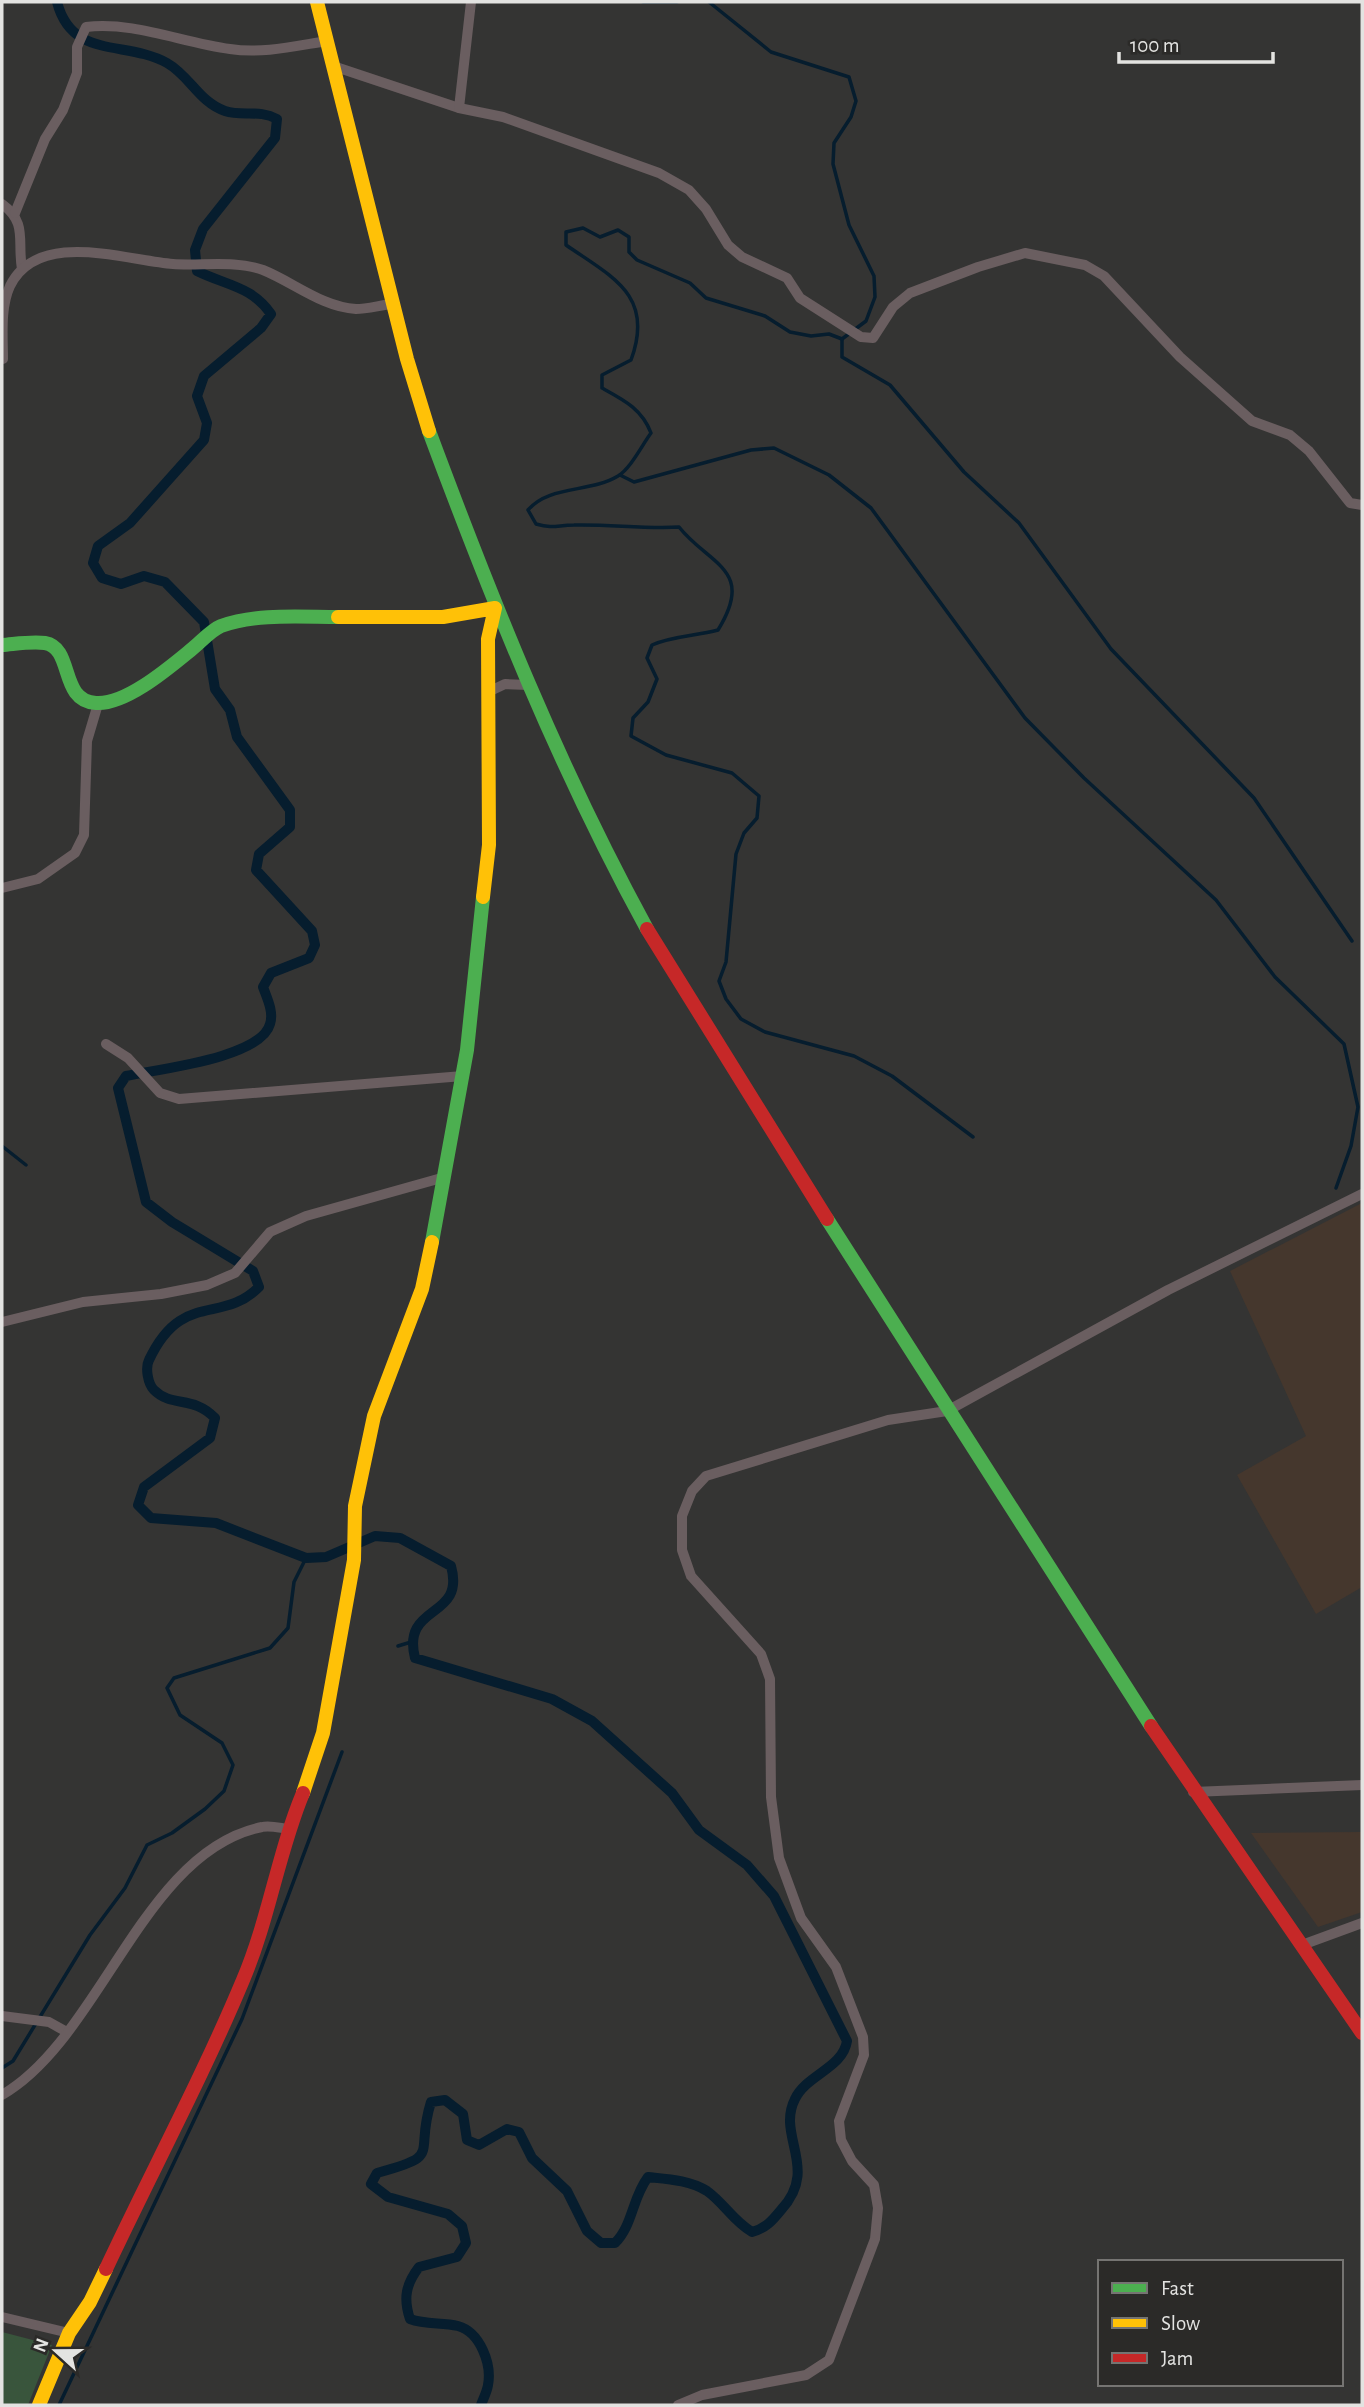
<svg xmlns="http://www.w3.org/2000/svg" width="1364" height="2407" viewBox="0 0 1364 2407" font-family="'Alegreya Sans',sans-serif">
	<rect width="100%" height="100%" fill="#343433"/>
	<g fill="#45372d">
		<path d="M 1362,1203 L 1362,1587 L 1316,1614 L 1237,1475 L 1306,1436 L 1230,1271 Z"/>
		<path d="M 1362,1832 L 1362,1912 L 1318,1927 L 1251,1833 Z"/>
	</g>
	<path fill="#39553c" d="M 2,2332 L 52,2345 L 28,2405 L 2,2405 Z"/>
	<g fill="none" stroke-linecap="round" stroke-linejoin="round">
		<g stroke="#061d2e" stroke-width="3.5">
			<path d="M 643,2 L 677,2"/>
			<path d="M 709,2 L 771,52 L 849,77 L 856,101 L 851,117 L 834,143 L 833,164 L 849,225 L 874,276 L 875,297 L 866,321 L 842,339 L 829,334 L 811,336 L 790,332 L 765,316 L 706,298 L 690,283 L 637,260 L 629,252 L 629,237 L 618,230 L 600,237 L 583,228 L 566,232 L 566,245 C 612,277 655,295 631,360 L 602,375 L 602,388 C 624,400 642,409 651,433 C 642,445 631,468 618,476 C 590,493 549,485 528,510 L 536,524 C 554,529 557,525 574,525 C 609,524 644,529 679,527 C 709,565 756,569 718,630 C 696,636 672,636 652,645 L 647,658 L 657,679 L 648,702 L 633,718 L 631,736 L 666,755 L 732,773 L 759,796 L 757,818 L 744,833 L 736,854 L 726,962 L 719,981 L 726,999 L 741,1019 L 765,1032 L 854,1056 L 892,1076 L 973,1137"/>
			<path d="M 842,339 L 842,357 L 890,385 L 964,472 L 1019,523 L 1111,649 L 1254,798 L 1352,941"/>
			<path d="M 620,475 L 634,482 L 751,450 L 774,448 L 829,475 L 871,508 L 1025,718 L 1084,778 L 1216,900 L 1275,977 L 1344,1044 L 1358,1107 L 1351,1146 L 1336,1188"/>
			<path d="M 2,1146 L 26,1165"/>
			<path d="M 398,1646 L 411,1642"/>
			<path d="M 2,2068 L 13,2061 L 90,1935 L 125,1888 L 147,1845 L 172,1833 L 205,1809 L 224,1791 L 233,1765 L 222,1743 L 180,1715 L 167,1688 L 174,1678 L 270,1648 L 288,1628 L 294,1582 L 306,1558"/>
			<path d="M 59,2405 L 242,2019 L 342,1752"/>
		</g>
		<path stroke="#061d2e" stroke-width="10" d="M 57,2 C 72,60 126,40 167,63 C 190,76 199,102 225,111 C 243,117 259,109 277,119 L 275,138 L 203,229 L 195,250 L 197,271 C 225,285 252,286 271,314 L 261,328 L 204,376 L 197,396 L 207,423 L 204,440 L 130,523 L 98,546 L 93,563 L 102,578 L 121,584 L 144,576 L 165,582 L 204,622 L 215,689 L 230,710 L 237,737 L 290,810 L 290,827 L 259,854 L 256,870 L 312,931 L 315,945 L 309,958 L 271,973 L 263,987 C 267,998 274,1012 270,1024 C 261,1058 158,1069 126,1076 L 118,1088 L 146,1202 L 172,1222 L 253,1271 L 259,1287 C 221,1325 182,1290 149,1360 C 145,1368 148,1384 154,1390 C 172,1408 193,1395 215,1418 L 210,1438 L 144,1487 L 138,1505 L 151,1518 L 216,1523 L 306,1558 L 326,1557 L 375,1536 L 400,1538 L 451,1566 C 466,1620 401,1603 415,1658 L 552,1699 L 592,1721 L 672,1793 L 699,1830 L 747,1865 L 774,1896 L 847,2041 C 843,2068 806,2075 795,2099 C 776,2136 820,2168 781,2210 C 772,2221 766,2228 752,2232 C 733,2221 724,2203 707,2191 C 690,2180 667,2179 648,2177 C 632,2198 633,2225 615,2243 L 601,2243 L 587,2231 L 567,2191 L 532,2158 L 519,2132 L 507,2129 L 479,2145 L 467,2140 L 463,2114 L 445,2100 L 431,2102 C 414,2156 444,2155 377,2173 L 371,2184 L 388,2197 L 448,2214 L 462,2226 L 466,2243 L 457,2257 L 419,2267 C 406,2284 403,2298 410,2319 C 426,2325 442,2322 458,2326 C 480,2332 492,2364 488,2385 C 487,2392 483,2399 481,2405"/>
		<g stroke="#6a5e60" stroke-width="10">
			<path d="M 333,66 L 459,108 L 503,117 L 659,173 L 689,190 L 706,209 L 728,245 L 742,257 L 787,278 L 800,298 L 861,337 L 873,338 L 893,307 L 910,293 L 978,267 L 1025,253 L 1085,265 L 1104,276 L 1180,357 L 1252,421 L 1290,435 L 1309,451 L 1350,503 L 1362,505"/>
			<path d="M 459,108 L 471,2"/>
			<path d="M 2,204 C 28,223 17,241 22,269"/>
			<path d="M 15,213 L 45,139 L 63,110 L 77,73 L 77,47 L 86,27 C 133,21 183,43 230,49 C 262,54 295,46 327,41"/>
			<path d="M 3,359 C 3,336 0,308 10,286 C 38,229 124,260 173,264 C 201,266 236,260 263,270 C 293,282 322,307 356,309 C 367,309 381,305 392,304"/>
			<path d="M 488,692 L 505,684 L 528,685"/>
			<path d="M 2,888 L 38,879 L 75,853 L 84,835 L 87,741 L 98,704"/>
			<path d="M 106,1044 L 128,1058 L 160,1093 L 179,1099 L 463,1076"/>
			<path d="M 2,1322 L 83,1302 L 161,1294 L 207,1285 L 235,1273 L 270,1232 L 306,1216 L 445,1177"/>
			<path d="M 1193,1792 L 1362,1785"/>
			<path d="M 1302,1945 L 1362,1923"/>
			<path d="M 2,2016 L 49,2022 L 67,2032"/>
			<path d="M 2,2095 C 101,2038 143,1851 262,1827 C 270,1825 280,1828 288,1829"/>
			<path d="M 2,2317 L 69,2333"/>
			<path d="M 678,2405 L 702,2395 L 806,2375 L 829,2360 L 875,2239 L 878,2208 L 874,2185 L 852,2161 L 841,2140 L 839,2121 L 864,2055 L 863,2037 L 836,1967 L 801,1918 L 779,1858 L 771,1797 L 770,1679 L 761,1654 L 691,1576 L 682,1550 L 682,1516 L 692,1491 L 706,1476 L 888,1420 L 947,1411 L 1168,1290 L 1362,1194"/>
		</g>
		<g stroke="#4caf50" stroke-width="14">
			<path d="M 429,431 C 493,603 559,768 647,929"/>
			<path d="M 2,645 C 15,644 32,641 45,643 C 74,648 59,701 96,703 C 126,705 170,667 192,649 C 201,642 211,630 221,626 C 256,613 302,617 338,617"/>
			<path d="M 827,1219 L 1151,1726"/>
			<path d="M 432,1242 L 467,1050 L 483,897"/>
		</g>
		<g stroke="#ffc107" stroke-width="14">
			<path d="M 317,2 L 407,359 L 429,431"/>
			<path d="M 338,617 L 443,617 L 495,608 L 488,639 L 489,845 L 483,897"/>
			<path d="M 303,1793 L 323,1733 L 354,1560 L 355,1506 L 374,1416 L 422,1289 L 432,1242"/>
			<path d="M 39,2405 L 69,2333 L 90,2302 L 106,2269"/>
		</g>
		<g stroke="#c62828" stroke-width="14">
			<path d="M 647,929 L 827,1219"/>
			<path d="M 1151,1726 L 1362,2033"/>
			<path d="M 106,2269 C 151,2173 202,2078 243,1980 C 269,1919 278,1853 303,1793"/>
		</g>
	</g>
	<rect width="1364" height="2407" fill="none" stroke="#e3e3e1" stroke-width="7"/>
	<rect x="1098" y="2260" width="245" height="126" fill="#2b2a28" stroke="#757472" stroke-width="2"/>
	<rect x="1112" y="2283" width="35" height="10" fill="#4caf50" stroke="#757472" stroke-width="2"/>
	<text x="1161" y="2295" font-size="21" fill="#e3e3e1">Fast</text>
	<rect x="1112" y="2318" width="35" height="10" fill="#ffc107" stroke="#757472" stroke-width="2"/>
	<text x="1161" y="2330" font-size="21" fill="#e3e3e1">Slow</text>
	<rect x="1112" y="2353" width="35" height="10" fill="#c62828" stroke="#757472" stroke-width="2"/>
	<text x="1161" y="2365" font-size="21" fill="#e3e3e1">Jam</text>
	<g transform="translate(56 2351) rotate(291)" stroke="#2b2a28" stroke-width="5" paint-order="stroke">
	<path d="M0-5L12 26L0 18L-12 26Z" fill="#e3e3e1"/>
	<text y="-10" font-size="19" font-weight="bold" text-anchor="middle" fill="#e3e3e1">N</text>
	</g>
	<path d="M1119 52v10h154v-10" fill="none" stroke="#e3e3e1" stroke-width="3.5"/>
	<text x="1130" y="52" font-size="21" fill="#e3e3e1" stroke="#2b2a28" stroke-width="5" paint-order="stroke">100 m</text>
</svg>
